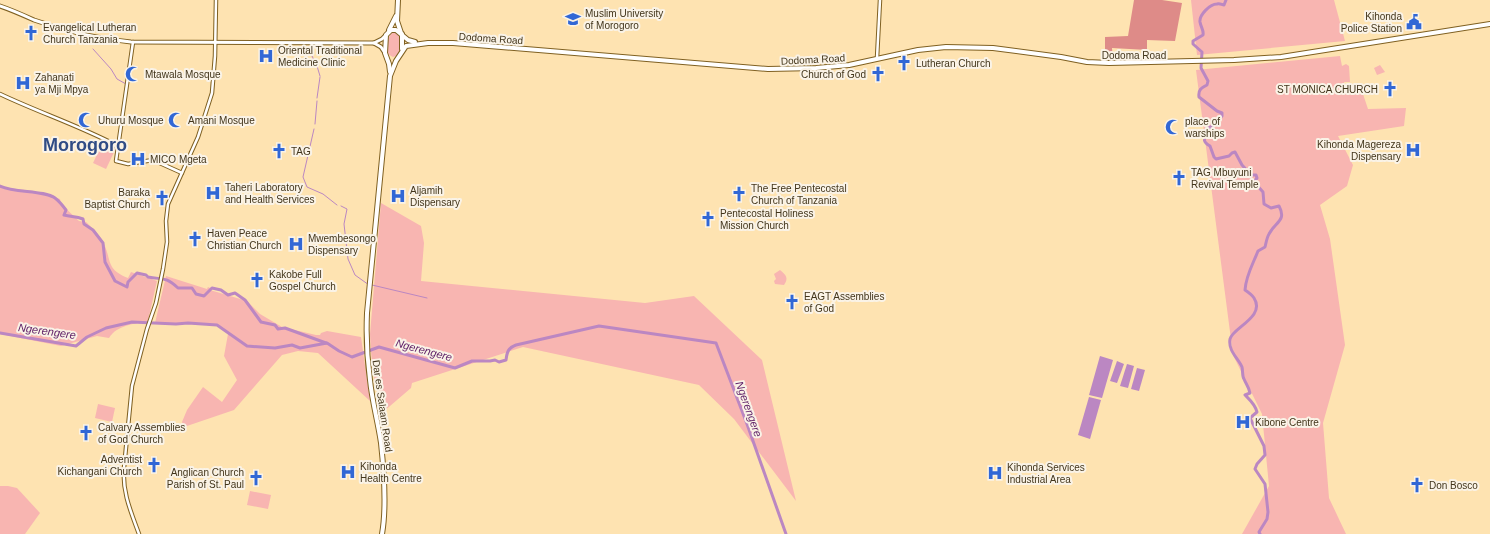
<svg xmlns="http://www.w3.org/2000/svg" width="1490" height="534" viewBox="0 0 1490 534" font-family="Arial,sans-serif">
	<rect width="100%" height="100%" fill="#fee3b1"/>
	<g fill="#f8b5b1">
		<path d="M 1191,0 L 1334,0 L 1345,41 L 1197,55 Z"/>
		<path d="M 395,31 L 400,33 L 401,44 L 398,55 L 393,57 C 382,53 386,35 395,31 Z"/>
		<path d="M 1340,56 L 1342,66 L 1346,64 L 1349,66 L 1350,82 L 1344,82 L 1345,85 L 1361,88 L 1368,109 L 1406,108 L 1404,126 L 1338,136 L 1353,165 L 1347,186 L 1320,205 L 1330,239 L 1345,345 L 1323,423 L 1329,498 L 1346,534 L 1242,534 L 1269,486 L 1262,414 L 1233,355 L 1196,70 Z"/>
		<path d="M 1380,65 L 1385,72 L 1377,75 L 1374,68 Z"/>
		<path d="M 103,142 L 116,148 L 106,169 L 93,163 Z"/>
		<path d="M 0,185 L 7,188 L 34,191 L 60,199 L 61,204 L 79,221 L 86,222 C 92,228 101,236 104,244 C 112,262 106,269 128,278 L 131,272 L 157,281 L 148,321 C 134,324 117,325 109,338 L 97,336 L 61,346 L 0,334 Z"/>
		<path d="M 381,203 L 421,226 L 424,243 L 421,281 L 645,303 L 694,296 L 762,360 L 796,501 L 734,419 L 699,385 L 523,347 L 412,383 L 411,388 L 383,412 C 374,387 371,360 370,334 Z"/>
		<path d="M 780,270 C 786,275 789,278 784,285 L 775,284 L 774,281 L 776,279 L 774,274 Z"/>
		<path d="M 166,276 L 207,289 L 208,287 L 210,288 L 210,290 L 247,301 L 260,314 L 282,327 L 316,335 L 320,335 L 321,333 L 327,331 L 361,337 L 370,401 L 318,353 L 298,351 L 282,355 L 234,410 L 184,427 L 182,422 L 187,410 L 203,387 L 222,402 L 237,380 L 224,356 L 228,334 L 217,325 L 155,323 Z"/>
		<path d="M 98,404 L 115,408 L 112,422 L 95,418 Z"/>
		<path d="M 0,486 L 8,486 L 17,488 L 40,513 L 25,534 L 0,534 Z"/>
		<path d="M 250,491 L 271,495 L 268,509 L 247,505 Z"/>
	</g>
	<path fill="#de8b88" d="M 1134,0 L 1162,0 L 1182,3 L 1175,41 L 1147,40 L 1147,50 L 1112,48 L 1113,60 L 1107,60 L 1105,55 L 1105,37 L 1128,36 Z"/>
	<g fill="#bb87c2">
		<path d="M 1100,356 L 1113,360 L 1102,398 L 1089,395 Z"/>
		<path d="M 1117,361 L 1124,364 L 1117,383 L 1110,381 Z"/>
		<path d="M 1127,364 L 1134,366 L 1128,388 L 1120,386 Z"/>
		<path d="M 1137,368 L 1145,370 L 1139,391 L 1131,389 Z"/>
		<path d="M 1089,397 L 1101,400 L 1090,439 L 1078,435 Z"/>
	</g>
	<g fill="none" stroke-linecap="round" stroke-linejoin="round">
		<g stroke="#bb87c2" stroke-width="1">
			<path d="M 308,48 L 317,66 L 320,76"/>
			<path d="M 93,49 L 111,69 L 117,79 L 126,84"/>
			<path d="M 317,98 L 320,77"/>
			<path d="M 315,124 L 317,101"/>
			<path d="M 314,129 L 303,177 L 307,187 L 323,194 L 337,205"/>
			<path d="M 341,206 L 347,209 L 344,224 L 348,259 L 355,275 L 369,285"/>
			<path d="M 372,285 L 427,298"/>
		</g>
		<g stroke="#bb87c2" stroke-width="3">
			<path d="M 1226,0 L 1224,5 C 1222,5 1220,3 1217,4 C 1210,4 1199,15 1200,22 C 1201,28 1204,30 1203,35 L 1193,41 L 1193,44 L 1202,52 L 1201,68 L 1208,81 L 1207,85 C 1201,88 1198,90 1199,97 L 1217,111 L 1222,113 L 1222,116 L 1213,126 L 1208,128 L 1209,131 C 1206,138 1200,140 1210,146 L 1214,157 L 1216,159 L 1229,156 L 1232,153 L 1235,152 L 1242,165 L 1251,175 L 1256,175 L 1257,178 L 1254,182 L 1263,192 L 1264,204 L 1271,208 L 1279,206 C 1287,221 1275,222 1269,234 C 1267,237 1266,243 1265,247 L 1258,251 C 1253,264 1246,275 1245,290 C 1248,292 1252,295 1254,298 C 1266,317 1232,328 1230,339 C 1228,351 1238,358 1242,367 C 1243,371 1242,376 1244,379 C 1246,384 1249,387 1250,393 L 1245,395 C 1250,400 1255,404 1257,412 L 1250,418 L 1264,446 L 1265,455 L 1257,464 L 1255,469 L 1265,484 L 1268,512 L 1267,519 L 1259,532 L 1260,534"/>
			<path d="M 0,186 C 15,193 44,190 55,198 C 59,201 63,206 66,210 L 64,215 C 71,217 76,216 83,219 L 84,224 L 93,230 L 103,243 L 105,262 L 115,281 L 127,287 L 128,282 L 137,273 L 146,275 L 148,277 C 163,280 165,276 178,288 L 192,288 L 196,294 L 204,296 L 212,288 L 221,290 L 228,295 L 235,293 L 245,300 L 261,322 L 275,325 L 278,329 L 285,328 L 326,343"/>
			<path d="M 0,333 L 76,346 L 87,337 L 106,328 L 132,322 L 176,324 L 188,323 L 217,325 L 247,346 L 275,348 L 292,345 L 300,348 L 327,343 L 339,351 L 352,357 L 379,347 L 455,368 L 472,361 L 490,361 L 495,360 L 499,362 L 506,360 C 507,352 508,348 516,345 L 599,326 L 716,343 L 747,424 L 786,534"/>
		</g>
		<defs>
			<g id="tertiary">
				<path d="M 133,42 L 116,161 L 128,164 L 153,160 L 182,173"/>
				<path d="M 877,58 L 880,0"/>
				<path d="M 0,94 C 38,112 77,125 114,144 L 117,148"/>
				<path d="M 139,534 C 131,512 122,492 124,468 L 132,386 L 147,329 L 156,303 L 163,269 L 167,242 L 166,221 L 168,204 L 198,137 L 212,93 L 215,56 L 216,0"/>
			</g>
			<g id="secondary">
				<path d="M 0,6 C 12,10 23,15 34,20 C 65,31 99,39 131,42 L 374,43 L 382,39 L 386,35"/>
				<path d="M 374,43 L 381,47 L 385,53"/>
			</g>
			<g id="trunk">
				<path d="M 398,0 L 397,21 L 401,33"/>
				<path d="M 389,30 L 396,16"/>
				<path d="M 402,49 L 402,34"/>
				<path d="M 390,72 L 389,64 L 385,53 L 386,35 L 391,30 L 396,30 L 408,40 L 415,42"/>
				<path d="M 382,534 C 387,506 384,471 381,443 C 378,422 372,401 370,380 C 367,358 366,336 367,313 L 390,76 L 396,61 L 406,46 L 428,43 L 453,43 L 768,69 L 816,68 L 849,65 L 918,50 L 946,47 L 993,48 L 1061,57 L 1087,62 L 1109,63 L 1234,60 L 1281,57 L 1490,24"/>
			</g>
		</defs>
		<use href="#tertiary" stroke="#7f6021" stroke-width="4.5"/>
		<use href="#secondary" stroke="#7f6021" stroke-width="5"/>
		<use href="#trunk" stroke="#7f6021" stroke-width="6"/>
		<use href="#tertiary" stroke="#fff" stroke-width="2.5"/>
		<use href="#secondary" stroke="#fff" stroke-width="3"/>
		<use href="#trunk" stroke="#fff" stroke-width="4"/>
	</g>
	<defs>
		<symbol id="university-bare" viewBox="-9 -9 18 18"><path d="M0-5L7-2L0 1L-7-2ZM-4 1L0 2.5L4 1V4Q0 6-4 4Z" fill="#3167d5" stroke="#faf3e7" stroke-width="2.5" paint-order="stroke"/></symbol>
		<symbol id="civic-bare" viewBox="-9 -9 18 18"><path d="M-.6-6.5H3V-4.5H.6V-3L4-1V1h2V6H-6V1h2V-1L-.6-3ZM-1.2 2.5V6h2.4V2.5Z" fill="#3167d5" stroke="#faf3e7" stroke-width="2.5" paint-order="stroke"/></symbol>
		<symbol id="church-bare" viewBox="-9 -9 18 18"><path d="M-1.2-6h2.4v3.5h3.3v2.4h-3.3V6h-2.4V-.1h-3.3v-2.4h3.3Z" fill="#3167d5" stroke="#faf3e7" stroke-width="2.5" paint-order="stroke"/></symbol>
		<symbol id="hospital-bare" viewBox="-9 -9 18 18"><path d="M-5-5h3v3.5h4V-5h3V5h-3V1.5h-4V5h-3Z" fill="#3167d5" stroke="#faf3e7" stroke-width="2.5" paint-order="stroke"/></symbol>
		<symbol id="mosque-bare" viewBox="-9 -9 18 18"><path d="M3.5-4.9A6 6 0 1 0 3.5 4.9A5 5 0 1 1 3.5-4.9Z" fill="#3167d5" stroke="#faf3e7" stroke-width="2.5" paint-order="stroke"/></symbol>
	</defs>
	<g fill-rule="evenodd">
		<use href="#university-bare" x="562" y="8" width="22" height="22"/>
		<use href="#civic-bare" x="1403" y="11" width="22" height="22"/>
		<use href="#church-bare" x="20" y="22" width="22" height="22"/>
		<use href="#hospital-bare" x="255" y="45" width="22" height="22"/>
		<use href="#church-bare" x="893" y="52" width="22" height="22"/>
		<use href="#mosque-bare" x="122" y="63" width="22" height="22"/>
		<use href="#church-bare" x="867" y="63" width="22" height="22"/>
		<use href="#hospital-bare" x="12" y="72" width="22" height="22"/>
		<use href="#church-bare" x="1379" y="78" width="22" height="22"/>
		<use href="#mosque-bare" x="75" y="109" width="22" height="22"/>
		<use href="#mosque-bare" x="165" y="109" width="22" height="22"/>
		<use href="#mosque-bare" x="1162" y="116" width="22" height="22"/>
		<use href="#hospital-bare" x="1402" y="139" width="22" height="22"/>
		<use href="#church-bare" x="268" y="140" width="22" height="22"/>
		<use href="#hospital-bare" x="127" y="148" width="22" height="22"/>
		<use href="#church-bare" x="1168" y="167" width="22" height="22"/>
		<use href="#hospital-bare" x="202" y="182" width="22" height="22"/>
		<use href="#church-bare" x="728" y="183" width="22" height="22"/>
		<use href="#hospital-bare" x="387" y="185" width="22" height="22"/>
		<use href="#church-bare" x="151" y="187" width="22" height="22"/>
		<use href="#church-bare" x="697" y="208" width="22" height="22"/>
		<use href="#church-bare" x="184" y="228" width="22" height="22"/>
		<use href="#hospital-bare" x="285" y="233" width="22" height="22"/>
		<use href="#church-bare" x="246" y="269" width="22" height="22"/>
		<use href="#church-bare" x="781" y="291" width="22" height="22"/>
		<use href="#hospital-bare" x="1232" y="411" width="22" height="22"/>
		<use href="#church-bare" x="75" y="422" width="22" height="22"/>
		<use href="#church-bare" x="143" y="454" width="22" height="22"/>
		<use href="#hospital-bare" x="337" y="461" width="22" height="22"/>
		<use href="#hospital-bare" x="984" y="462" width="22" height="22"/>
		<use href="#church-bare" x="245" y="467" width="22" height="22"/>
		<use href="#church-bare" x="1406" y="474" width="22" height="22"/>
	</g>
	<g text-anchor="middle" stroke-width="4" stroke-linejoin="round" paint-order="stroke">
		<g font-size="10" fill="#42351b" stroke="#faf3e7" text-anchor="start">
			<text x="585" y="17">Muslim University<tspan x="585" dy="12">of Morogoro</tspan></text>
			<text x="1402" y="20" text-anchor="end">Kihonda<tspan x="1402" dy="12">Police Station</tspan></text>
			<text x="43" y="31">Evangelical Lutheran<tspan x="43" dy="12">Church Tanzania</tspan></text>
			<text x="278" y="54">Oriental Traditional<tspan x="278" dy="12">Medicine Clinic</tspan></text>
			<text x="916" y="67">Lutheran Church</text>
			<text x="145" y="78">Mtawala Mosque</text>
			<text x="866" y="78" text-anchor="end">Church of God</text>
			<text x="35" y="81">Zahanati<tspan x="35" dy="12">ya Mji Mpya</tspan></text>
			<text x="1378" y="93" text-anchor="end">ST MONICA CHURCH</text>
			<text x="98" y="124">Uhuru Mosque</text>
			<text x="188" y="124">Amani Mosque</text>
			<text x="1185" y="125">place of<tspan x="1185" dy="12">warships</tspan></text>
			<text x="1401" y="148" text-anchor="end">Kihonda Magereza<tspan x="1401" dy="12">Dispensary</tspan></text>
			<text x="291" y="155">TAG</text>
			<text x="150" y="163">MICO Mgeta</text>
			<text x="1191" y="176">TAG Mbuyuni<tspan x="1191" dy="12">Revival Temple</tspan></text>
			<text x="225" y="191">Taheri Laboratory<tspan x="225" dy="12">and Health Services</tspan></text>
			<text x="751" y="192">The Free Pentecostal<tspan x="751" dy="12">Church of Tanzania</tspan></text>
			<text x="410" y="194">Aljamih<tspan x="410" dy="12">Dispensary</tspan></text>
			<text x="150" y="196" text-anchor="end">Baraka<tspan x="150" dy="12">Baptist Church</tspan></text>
			<text x="720" y="217">Pentecostal Holiness<tspan x="720" dy="12">Mission Church</tspan></text>
			<text x="207" y="237">Haven Peace<tspan x="207" dy="12">Christian Church</tspan></text>
			<text x="308" y="242">Mwembesongo<tspan x="308" dy="12">Dispensary</tspan></text>
			<text x="269" y="278">Kakobe Full<tspan x="269" dy="12">Gospel Church</tspan></text>
			<text x="804" y="300">EAGT Assemblies<tspan x="804" dy="12">of God</tspan></text>
			<text x="1255" y="426">Kibone Centre</text>
			<text x="98" y="431">Calvary Assemblies<tspan x="98" dy="12">of God Church</tspan></text>
			<text x="142" y="463" text-anchor="end">Adventist<tspan x="142" dy="12">Kichangani Church</tspan></text>
			<text x="360" y="470">Kihonda<tspan x="360" dy="12">Health Centre</tspan></text>
			<text x="1007" y="471">Kihonda Services<tspan x="1007" dy="12">Industrial Area</tspan></text>
			<text x="244" y="476" text-anchor="end">Anglican Church<tspan x="244" dy="12">Parish of St. Paul</tspan></text>
			<text x="1429" y="489">Don Bosco</text>
		</g>
		<g font-size="10" fill="#42351b" stroke="#faf3e7">
			<text transform="translate(491 38) rotate(4)" y="4">Dodoma Road</text>
			<text x="1134" y="59">Dodoma Road</text>
			<text transform="translate(813 59) rotate(-3)" y="4">Dodoma Road</text>
			<text transform="translate(383 406) rotate(82)" y="4">Dar es Salaam Road</text>
		</g>
		<g font-size="11" font-style="italic" fill="#5f2068" stroke="#faf3e7">
			<text transform="translate(47 331) rotate(8)" y="4">Ngerengere</text>
			<text transform="translate(424 350) rotate(15)" y="4">Ngerengere</text>
			<text transform="translate(749 409) rotate(70)" y="4">Ngerengere</text>
		</g>
		<g font-size="18" font-weight="bold" fill="#304c85" stroke="#faf3e7">
			<text x="85" y="151">Morogoro</text>
		</g>
	</g>
</svg>
